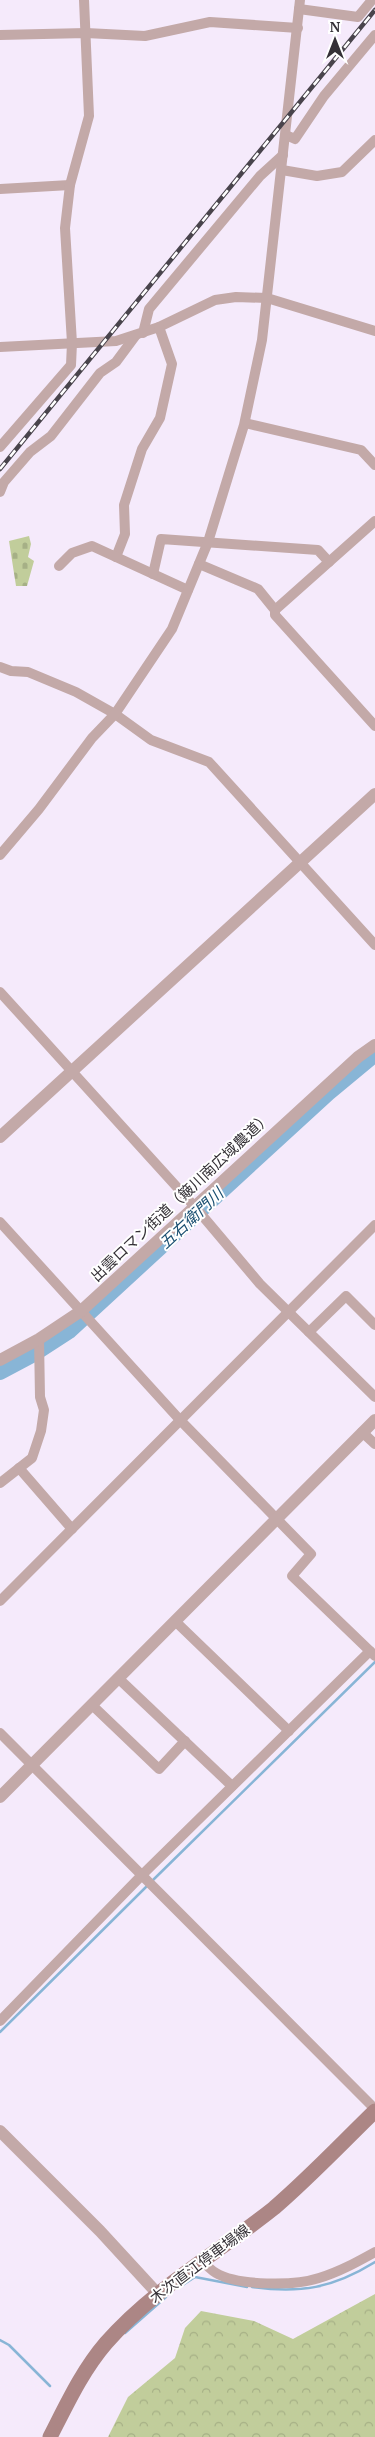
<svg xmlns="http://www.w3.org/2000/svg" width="375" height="2437" viewBox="0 0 375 2437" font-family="'PT Serif','Noto Sans JP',serif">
	<defs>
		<pattern id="forest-crowns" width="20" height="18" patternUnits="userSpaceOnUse" patternTransform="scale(1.25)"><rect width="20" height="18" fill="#c1cd9b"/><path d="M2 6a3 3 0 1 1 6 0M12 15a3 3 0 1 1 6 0" fill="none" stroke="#a6b086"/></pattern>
		<pattern id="cemetery-stones" width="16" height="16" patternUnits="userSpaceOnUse" patternTransform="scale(1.25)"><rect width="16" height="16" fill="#c1cd9b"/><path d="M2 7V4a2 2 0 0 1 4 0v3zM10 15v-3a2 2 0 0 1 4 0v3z" fill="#a6b086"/></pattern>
	</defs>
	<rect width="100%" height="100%" fill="#f5eafb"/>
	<path fill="url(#forest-crowns)" d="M 375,2294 L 375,2437 L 108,2437 L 128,2397 L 175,2358 L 185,2328 L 201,2311 L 254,2321 L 293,2339 Z"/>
	<path fill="url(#cemetery-stones)" d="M 29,536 L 31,544 L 28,557 L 34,561 L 27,586 L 16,586 L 9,541 Z"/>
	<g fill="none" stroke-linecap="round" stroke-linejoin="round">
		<g stroke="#88b5d6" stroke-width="2.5">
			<path d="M 152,1881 L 375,1662"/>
			<path d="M 0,2032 L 148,1885"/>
			<path d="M 252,2287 C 300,2294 333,2288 375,2262"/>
			<path d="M 178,2288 L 195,2277 L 247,2287"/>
			<path d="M 125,2333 L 166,2297"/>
			<path d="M 0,2340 L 9,2345 L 50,2386"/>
		</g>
		<path stroke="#88b5d6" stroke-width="16" d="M 0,1372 L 32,1355 L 69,1331 L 328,1093 L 375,1054"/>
		<g stroke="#c3a9a8" stroke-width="10">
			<path d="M 299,9 L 358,17 L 372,0"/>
			<path d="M 0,35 L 86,33 L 145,36 L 210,22 L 298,28"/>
			<path d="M 286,135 L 295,139 L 324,96 L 375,35"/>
			<path d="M 282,170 L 317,176 L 342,172 L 375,140"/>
			<path d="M 0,189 L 70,185"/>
			<path d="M 143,333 L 149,309 L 260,176 L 283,155"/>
			<path d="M 0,347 L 116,341 L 159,327 L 215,300 L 236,297 L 267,298 L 375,331"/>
			<path d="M 245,423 L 361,450 L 375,465"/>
			<path d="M 0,447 L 71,365 L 72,343 L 65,228 L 70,185 L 89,116 L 84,0"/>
			<path d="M 0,492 L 4,482 L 30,452 L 51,436 L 100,373 L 116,362 L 136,335"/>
			<path d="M 116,557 L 125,534 L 124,505 L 142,449 L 160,418 L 172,364 L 159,327"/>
			<path d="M 199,564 L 258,589 L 275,610 L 375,521"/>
			<path d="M 59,566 L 72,553 L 92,546 L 188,590"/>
			<path d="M 153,574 L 161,539 L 318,550 L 329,562"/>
			<path d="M 275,610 L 275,615 L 375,726"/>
			<path d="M 0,667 L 11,671 L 28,672 L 76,692 L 115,714 L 151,740 L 209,762 L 375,945"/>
			<path d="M 0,855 L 39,809 L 92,738 L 115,714 L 172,629 L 208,542 L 244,425 L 262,340 L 300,0"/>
			<path d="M 0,992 L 195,1207 L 260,1284 L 375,1397"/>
			<path d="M 0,1222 L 180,1420 L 311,1554 L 292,1576 L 375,1656"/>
			<path d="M 309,1332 L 346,1296 L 375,1325"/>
			<path d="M 362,1432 L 375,1444"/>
			<path d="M 19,1468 L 72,1529"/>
			<path d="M 0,1483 L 32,1458 L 41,1431 L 44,1410 L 40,1397 L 39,1339"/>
			<path d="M 0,1601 L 375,1225"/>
			<path d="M 175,1621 L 289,1731"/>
			<path d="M 118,1678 L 232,1786"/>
			<path d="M 92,1705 L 159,1769 L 185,1741"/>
			<path d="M 0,1733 L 375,2109"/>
			<path d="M 0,2021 L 143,1874 L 370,1651"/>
			<path d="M 202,2260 C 206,2265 211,2270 216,2273 C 238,2286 295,2286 319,2278 C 339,2272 357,2262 375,2252"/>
		</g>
		<g stroke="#c3a9a8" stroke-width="12">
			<path d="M 0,1137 L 375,794"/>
			<path d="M 0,1360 L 39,1339 L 81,1311 L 358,1057 L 375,1045"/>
			<path d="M 0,1797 L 375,1420"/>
			<path d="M 0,2131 L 100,2231 L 157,2293"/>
		</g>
		<path stroke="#ac8685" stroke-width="15" d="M 50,2437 C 67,2404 82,2371 106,2343 C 154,2288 218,2253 274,2208 C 309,2178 342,2143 375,2111"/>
		<defs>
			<path id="rail" d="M 0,469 L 375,10"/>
		</defs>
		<use href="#rail" stroke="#49444c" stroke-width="4.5"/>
		<use href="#rail" stroke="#fff" stroke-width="2.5" stroke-dasharray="8" stroke-linecap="butt"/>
	</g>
	<g text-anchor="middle" stroke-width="4" stroke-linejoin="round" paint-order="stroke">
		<g font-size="15" fill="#343036" stroke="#fff">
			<text transform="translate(181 1197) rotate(-43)" y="5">出雲ロマン街道（簸川南広域農道）</text>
			<text transform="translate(200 2264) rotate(-37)" y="5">木次直江停車場線</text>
		</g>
		<g font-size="16" font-style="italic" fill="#1a4f71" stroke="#fff">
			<text transform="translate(191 1218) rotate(-43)" y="6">五右衛門川</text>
		</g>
	</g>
	<g transform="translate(335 40)" stroke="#ffffff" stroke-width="4" paint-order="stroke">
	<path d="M0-4L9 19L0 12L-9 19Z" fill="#343036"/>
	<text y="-8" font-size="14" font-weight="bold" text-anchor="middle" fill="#343036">N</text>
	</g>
</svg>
